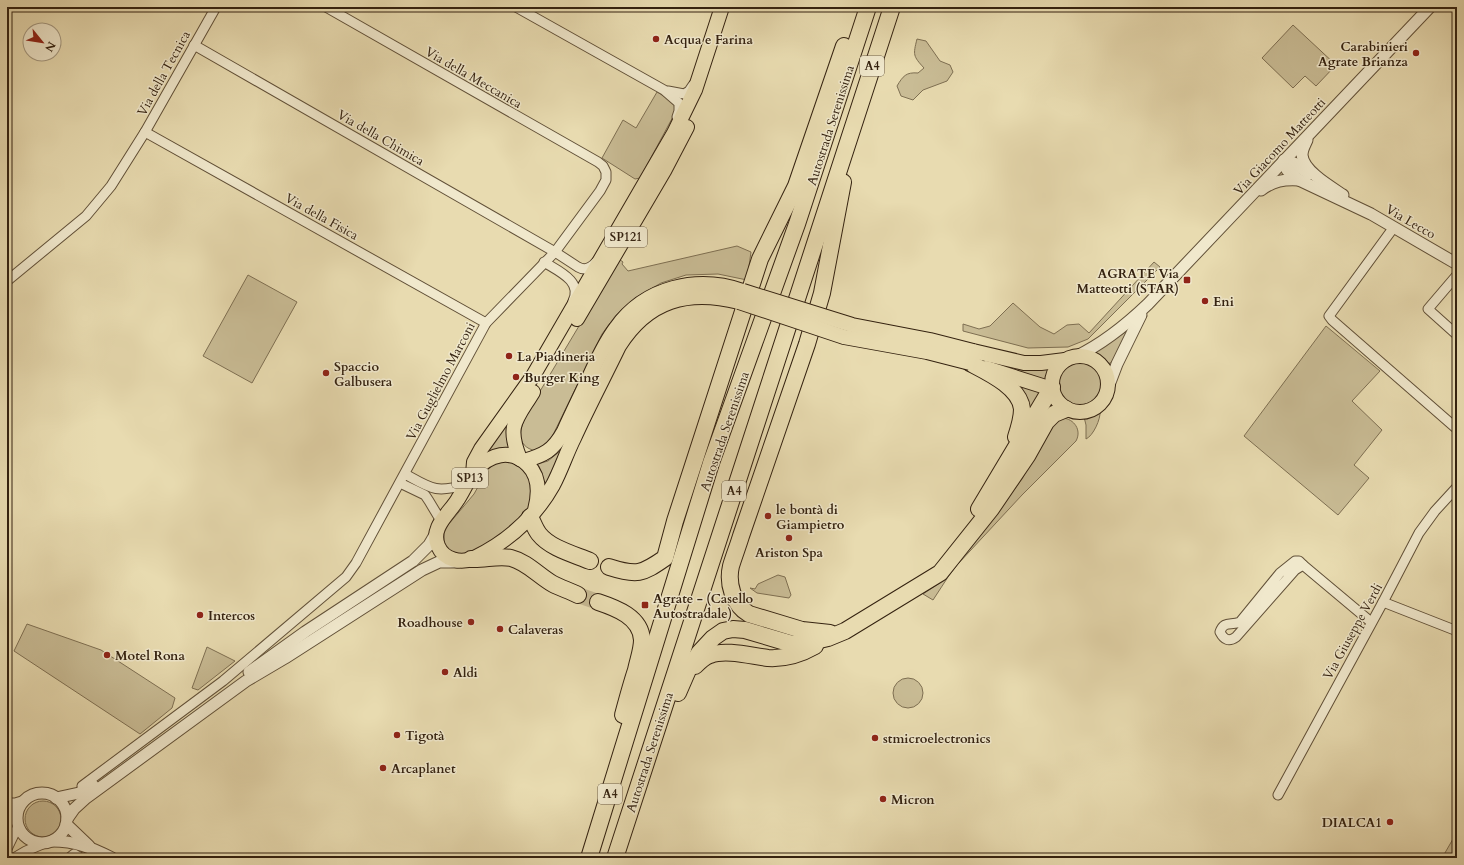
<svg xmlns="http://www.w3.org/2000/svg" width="1464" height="865" viewBox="0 0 1464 865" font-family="Cardo,serif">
	<rect width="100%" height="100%" fill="#e8dbb0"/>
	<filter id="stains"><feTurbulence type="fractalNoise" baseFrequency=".005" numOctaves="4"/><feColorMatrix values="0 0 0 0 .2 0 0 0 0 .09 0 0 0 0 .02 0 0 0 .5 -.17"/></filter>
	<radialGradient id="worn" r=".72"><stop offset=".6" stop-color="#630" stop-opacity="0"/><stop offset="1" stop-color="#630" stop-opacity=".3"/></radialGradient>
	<g fill="#c9bc95" stroke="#7e6f52">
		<path d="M 1293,25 L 1336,65 L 1316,86 L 1305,76 L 1293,88 L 1262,58 Z"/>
		<path d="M 917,39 L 926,41 L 940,61 L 950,65 L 953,72 L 947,81 L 923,90 L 913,100 L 901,96 L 897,86 C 903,76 906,72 918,73 L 924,68 C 913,56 913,55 917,39 Z"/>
		<path d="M 657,92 L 674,102 L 675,113 L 640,178 L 635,179 L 602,158 L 623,120 L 636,128 Z"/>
		<path d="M 737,246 L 751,252 L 747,280 L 718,274 L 686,275 L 661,283 L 637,297 L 616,315 L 602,334 L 550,441 L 536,451 C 514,446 520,428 527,413 L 619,259 L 623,262 L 622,264 L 628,271 Z"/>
		<path d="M 1154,262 L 1160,267 L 1088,339 L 1068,347 L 1028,348 L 963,331 L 963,324 L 979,329 L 990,326 L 1013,303 L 1040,327 L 1054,334 L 1067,325 L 1079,324 L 1089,333 Z"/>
		<path d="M 248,275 L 297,302 L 252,383 L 203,356 Z"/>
		<path d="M 1326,326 L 1380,371 L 1352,401 L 1382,430 L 1354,465 L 1369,478 L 1338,515 L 1244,436 Z"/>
		<path d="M 1127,331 L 1128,331 L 1112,362 L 1108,364 L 1096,352 Z"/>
		<path d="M 1076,362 C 1092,361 1107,373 1100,391 C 1098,396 1095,400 1090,402 C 1064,416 1042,376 1076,362 Z"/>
		<path d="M 1050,368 L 1046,382 L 1007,370 L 1037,370 Z"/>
		<path d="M 1009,377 L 1043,389 L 1026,422 Z"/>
		<path d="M 1100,411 C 1101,419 1093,436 1086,439 L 1086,425 L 1084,417 L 1096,414 Z"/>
		<path d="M 1063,418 C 1074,419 1082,430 1076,441 L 1022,495 L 957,565 L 948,577 L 933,600 L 923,594 L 941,582 L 994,517 L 1022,479 L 1051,425 L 1053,423 Z"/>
		<path d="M 511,419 L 511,450 L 482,459 L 490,446 Z"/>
		<path d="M 559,452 L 563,453 L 546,489 L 534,465 L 548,461 Z"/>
		<path d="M 507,460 L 525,469 L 531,480 L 533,492 L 528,511 L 490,544 L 461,556 L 447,549 L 444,542 L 444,533 L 448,525 L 474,494 L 489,467 L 497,462 Z"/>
		<path d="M 778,575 L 785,577 L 791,595 L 789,598 L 757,593 L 750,588 L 755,589 L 758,584 Z"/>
		<path d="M 27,624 L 101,650 L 175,698 L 172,708 L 140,734 L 14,651 Z"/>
		<path d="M 207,647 L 235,661 L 198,690 L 192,688 Z"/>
		<circle cx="908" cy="693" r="15"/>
		<circle cx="43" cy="819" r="18"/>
		<path d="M 1457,832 L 1457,858 L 1442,858 Z"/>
	</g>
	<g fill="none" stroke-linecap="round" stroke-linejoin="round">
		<path stroke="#c4b690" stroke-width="16" stroke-dasharray="16 8" stroke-linecap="butt" d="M 578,595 L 598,602"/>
		<defs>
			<g id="minor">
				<path d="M 516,7 L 664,90 L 679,103 L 679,111 L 677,117"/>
				<path d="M 194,45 L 555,252 L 578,267 C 585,271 591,268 596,262"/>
				<path d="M 668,91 L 684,94 L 689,91 L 693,85"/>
				<path d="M 145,132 L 486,323"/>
				<path d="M 1394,227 L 1329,316 L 1332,320 L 1457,429"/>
				<path d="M 544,262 C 558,271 583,281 573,301"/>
				<path d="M 1457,275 L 1428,309 L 1457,335"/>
				<path d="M 7,281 L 86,216 L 111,186 L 145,132 L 216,7"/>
				<path d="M 405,474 C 432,489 435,493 466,485"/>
				<path d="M 400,483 L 425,495 L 429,501 L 441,521"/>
				<path d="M 1295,561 L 1299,561 L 1303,565 L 1295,570 L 1236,637 C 1229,642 1224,640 1220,632 C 1224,620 1231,626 1240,622 L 1280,573 Z"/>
				<path d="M 1303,565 L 1371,622"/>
				<path d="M 1383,602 L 1457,631"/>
				<path d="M 82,786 L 223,681 L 346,577 L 356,563 L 486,323 L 555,252 L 600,191 L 606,180 L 606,172 L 603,166 L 598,162 L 326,7"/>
				<path d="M 1278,795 L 1383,602 L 1419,533 L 1435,511 L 1457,487"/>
				<path d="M 7,803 L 15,803 L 25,800"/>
				<path d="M 7,803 L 17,817"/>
				<path d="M 7,849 L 18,826"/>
				<path d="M 14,858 L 26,851 L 45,843"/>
				<path d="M 69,858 L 74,854 L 81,858"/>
			</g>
			<g id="tertiary">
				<path d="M 1307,140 C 1305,145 1302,149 1302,155 C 1303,171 1331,187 1343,195"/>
				<path d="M 1284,160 L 1287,170 L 1299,180 L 1371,214 L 1457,264"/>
				<path d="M 1284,160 L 1294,163 L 1309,174"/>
				<path d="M 1261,190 C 1273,181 1284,179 1299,180"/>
				<path d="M 1077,356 C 1104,343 1126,325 1148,304 L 1430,7"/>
				<path d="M 1109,385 L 1117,364 L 1141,315"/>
				<path d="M 249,672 L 305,632 L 413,561 L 429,545 L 436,533"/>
				<circle cx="42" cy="818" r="25"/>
				<path d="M 56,798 L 79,793 L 93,785"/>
				<path d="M 67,819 L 74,809 L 86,798 L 246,681 L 285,658 L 422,570 L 439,562 L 458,562"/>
				<path d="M 66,824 L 89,846"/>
				<path d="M 52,841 C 76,841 92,848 112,858"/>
			</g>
			<g id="primary">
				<path d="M 577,319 L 664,171 L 687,127"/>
				<path d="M 973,351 L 1024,363 L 1041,363 L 1065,360"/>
				<circle cx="1080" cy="384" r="28"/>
				<path d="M 986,368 L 1052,389"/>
				<path d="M 520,459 C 506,425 516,420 533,392"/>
				<path d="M 524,461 C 544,455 553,451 564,431 C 573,411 583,391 592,371 C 599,356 606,341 616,328 C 645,287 697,275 743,291"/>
				<path d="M 473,474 L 474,462 L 481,449 L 533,376 L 674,133 L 695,90 L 722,7"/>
				<path d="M 535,510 C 539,495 540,477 528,465 C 511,448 489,454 475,471 C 468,479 464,490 458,499 C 449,514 430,527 438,546 C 444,560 461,564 474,558 C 507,542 535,517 553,485 C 561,470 566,454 574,438 C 588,407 604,377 619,346 C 648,300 688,289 739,302"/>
			</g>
			<g id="motorway">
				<path d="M 970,363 C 987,372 1020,387 1022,409 C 1022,419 1019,428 1016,437"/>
				<path d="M 979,509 L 1052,387"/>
				<path d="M 530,517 C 533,522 535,529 539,534 C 550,548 573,554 590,561"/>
				<path d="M 471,559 C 484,560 498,555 511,558 C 527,562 539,576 553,584 C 561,588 570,591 578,595"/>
				<path d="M 609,567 C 637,576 642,574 665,558 L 675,521 L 760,259 L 796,186 L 844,46"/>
				<path d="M 598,602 C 616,608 641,617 642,640 C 642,650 638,660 636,670 C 631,685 627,700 623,715"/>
				<path d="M 830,633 L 802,630 L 749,614 C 733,605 727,583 731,566 C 734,556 738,546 741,536 L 807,344 L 822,293 L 843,182"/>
				<path d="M 695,666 C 700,661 704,657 710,655 C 726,649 751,656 768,658 C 785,659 801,654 815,646"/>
				<path d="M 678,693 L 688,670 L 699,653 L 713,638 L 723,631 L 733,629 L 745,630 L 792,644 L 811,642 L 828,638 L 845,631 L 940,573 L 991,509 L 1027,456 L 1046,422 L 1054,414 L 1066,409"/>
				<path d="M 589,858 L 711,463 L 797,224 L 868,7"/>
				<path d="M 615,858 L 892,7"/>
			</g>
		</defs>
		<use href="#minor" stroke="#615038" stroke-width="11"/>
		<use href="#tertiary" stroke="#615038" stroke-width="13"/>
		<use href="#primary" stroke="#342210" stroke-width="16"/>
		<use href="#motorway" stroke="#342210" stroke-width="18"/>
		<use href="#minor" stroke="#f0e8cc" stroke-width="9"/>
		<use href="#tertiary" stroke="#f0e8cc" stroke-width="11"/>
		<use href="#primary" stroke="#e8dbb0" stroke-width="14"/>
		<use href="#motorway" stroke="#e8dbb0" stroke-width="16"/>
		<defs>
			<g id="primary-bridge">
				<path d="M 743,291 L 852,325 L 930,340 L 973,351"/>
				<path d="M 739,302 L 844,337 L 927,352 L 970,363"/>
			</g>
		</defs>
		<use href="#primary-bridge" stroke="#342210" stroke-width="16" stroke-linecap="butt"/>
		<use href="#primary-bridge" stroke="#e8dbb0" stroke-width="14"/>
	</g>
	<g fill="#8f2418" stroke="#f0e8cc" stroke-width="1.5">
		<circle cx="656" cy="39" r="4"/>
		<circle cx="1416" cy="53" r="4"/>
		<rect x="1183" y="276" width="8" height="8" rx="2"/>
		<circle cx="1205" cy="301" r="4"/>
		<circle cx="509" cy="356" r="4"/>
		<circle cx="326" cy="373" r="4"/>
		<circle cx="516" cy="377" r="4"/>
		<circle cx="768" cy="516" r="4"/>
		<circle cx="789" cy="538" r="4"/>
		<rect x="641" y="601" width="8" height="8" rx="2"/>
		<circle cx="200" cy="615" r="4"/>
		<circle cx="471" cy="622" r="4"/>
		<circle cx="500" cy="629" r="4"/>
		<circle cx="107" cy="655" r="4"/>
		<circle cx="445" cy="672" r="4"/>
		<circle cx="397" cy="735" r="4"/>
		<circle cx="875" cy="738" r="4"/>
		<circle cx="383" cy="768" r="4"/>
		<circle cx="883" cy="799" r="4"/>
		<circle cx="1390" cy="822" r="4"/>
	</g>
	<g text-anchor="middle" stroke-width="3" stroke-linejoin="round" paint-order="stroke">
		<g fill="#f0e8cc" stroke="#6c5d48" stroke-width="1">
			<rect x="860" y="56" width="24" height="20" rx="3"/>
			<rect x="605" y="227" width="42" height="20" rx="3"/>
			<rect x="452" y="468" width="36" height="20" rx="3"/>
			<rect x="722" y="481" width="24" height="20" rx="3"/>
			<rect x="598" y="784" width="24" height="20" rx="3"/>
		</g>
		<g font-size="12" font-weight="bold" fill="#342210">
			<text x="872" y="70">A4</text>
			<text x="626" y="241">SP121</text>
			<text x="470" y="482">SP13</text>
			<text x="734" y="495">A4</text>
			<text x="610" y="798">A4</text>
		</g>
		<g font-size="13" font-weight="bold" fill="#342210" stroke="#f0e8cc" text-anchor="start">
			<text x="664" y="44">Acqua e Farina</text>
			<text x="1408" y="51" text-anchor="end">Carabinieri<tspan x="1408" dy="15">Agrate Brianza</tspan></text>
			<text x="1179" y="278" text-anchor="end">AGRATE Via<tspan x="1179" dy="15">Matteotti (STAR)</tspan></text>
			<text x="1213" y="306">Eni</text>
			<text x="517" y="361">La Piadineria</text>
			<text x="334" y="371">Spaccio<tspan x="334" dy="15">Galbusera</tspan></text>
			<text x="524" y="382">Burger King</text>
			<text x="776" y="514">le bontà di<tspan x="776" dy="15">Giampietro</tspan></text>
			<text x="789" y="557" text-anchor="middle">Ariston Spa</text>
			<text x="653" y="603">Agrate - (Casello<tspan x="653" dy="15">Autostradale)</tspan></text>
			<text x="208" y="620">Intercos</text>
			<text x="463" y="627" text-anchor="end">Roadhouse</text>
			<text x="508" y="634">Calaveras</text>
			<text x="115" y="660">Motel Rona</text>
			<text x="453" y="677">Aldi</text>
			<text x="405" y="740">Tigotà</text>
			<text x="883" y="743">stmicroelectronics</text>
			<text x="391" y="773">Arcaplanet</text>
			<text x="891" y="804">Micron</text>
			<text x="1382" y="827" text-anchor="end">DIALCA1</text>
		</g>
		<g font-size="13" fill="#342210" stroke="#f0e8cc">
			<text transform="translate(163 73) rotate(-61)" y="5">Via della Tecnica</text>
			<text transform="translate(474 77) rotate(30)" y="5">Via della Meccanica</text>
			<text transform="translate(830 125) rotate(-72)" y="5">Autostrada Serenissima</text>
			<text transform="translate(381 137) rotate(30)" y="5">Via della Chimica</text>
			<text transform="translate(1279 146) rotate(-47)" y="5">Via Giacomo Matteotti</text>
			<text transform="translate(322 216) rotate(29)" y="5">Via della Fisica</text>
			<text transform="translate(1411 221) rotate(30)" y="5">Via Lecco</text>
			<text transform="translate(440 381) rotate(-62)" y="5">Via Guglielmo Marconi</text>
			<text transform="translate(724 431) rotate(-71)" y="5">Autostrada Serenissima</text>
			<text transform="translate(1352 631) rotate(-61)" y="5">Via Giuseppe Verdi</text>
			<text transform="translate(649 752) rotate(-72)" y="5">Autostrada Serenissima</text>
		</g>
	</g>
	<rect width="1464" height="865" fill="none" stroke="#e8dbb0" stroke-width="24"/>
	<rect x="8" y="8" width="1448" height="849" fill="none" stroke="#342210" stroke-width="2"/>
	<rect x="12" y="12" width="1440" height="841" fill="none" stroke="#342210"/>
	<g transform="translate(42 42) rotate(120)"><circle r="19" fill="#f0e8cc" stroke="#a59981"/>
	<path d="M0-3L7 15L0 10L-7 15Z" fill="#8f2418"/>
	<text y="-6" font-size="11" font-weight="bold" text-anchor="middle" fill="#342210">N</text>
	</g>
	<rect width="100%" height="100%" filter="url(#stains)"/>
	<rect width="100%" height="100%" fill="url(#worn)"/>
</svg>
